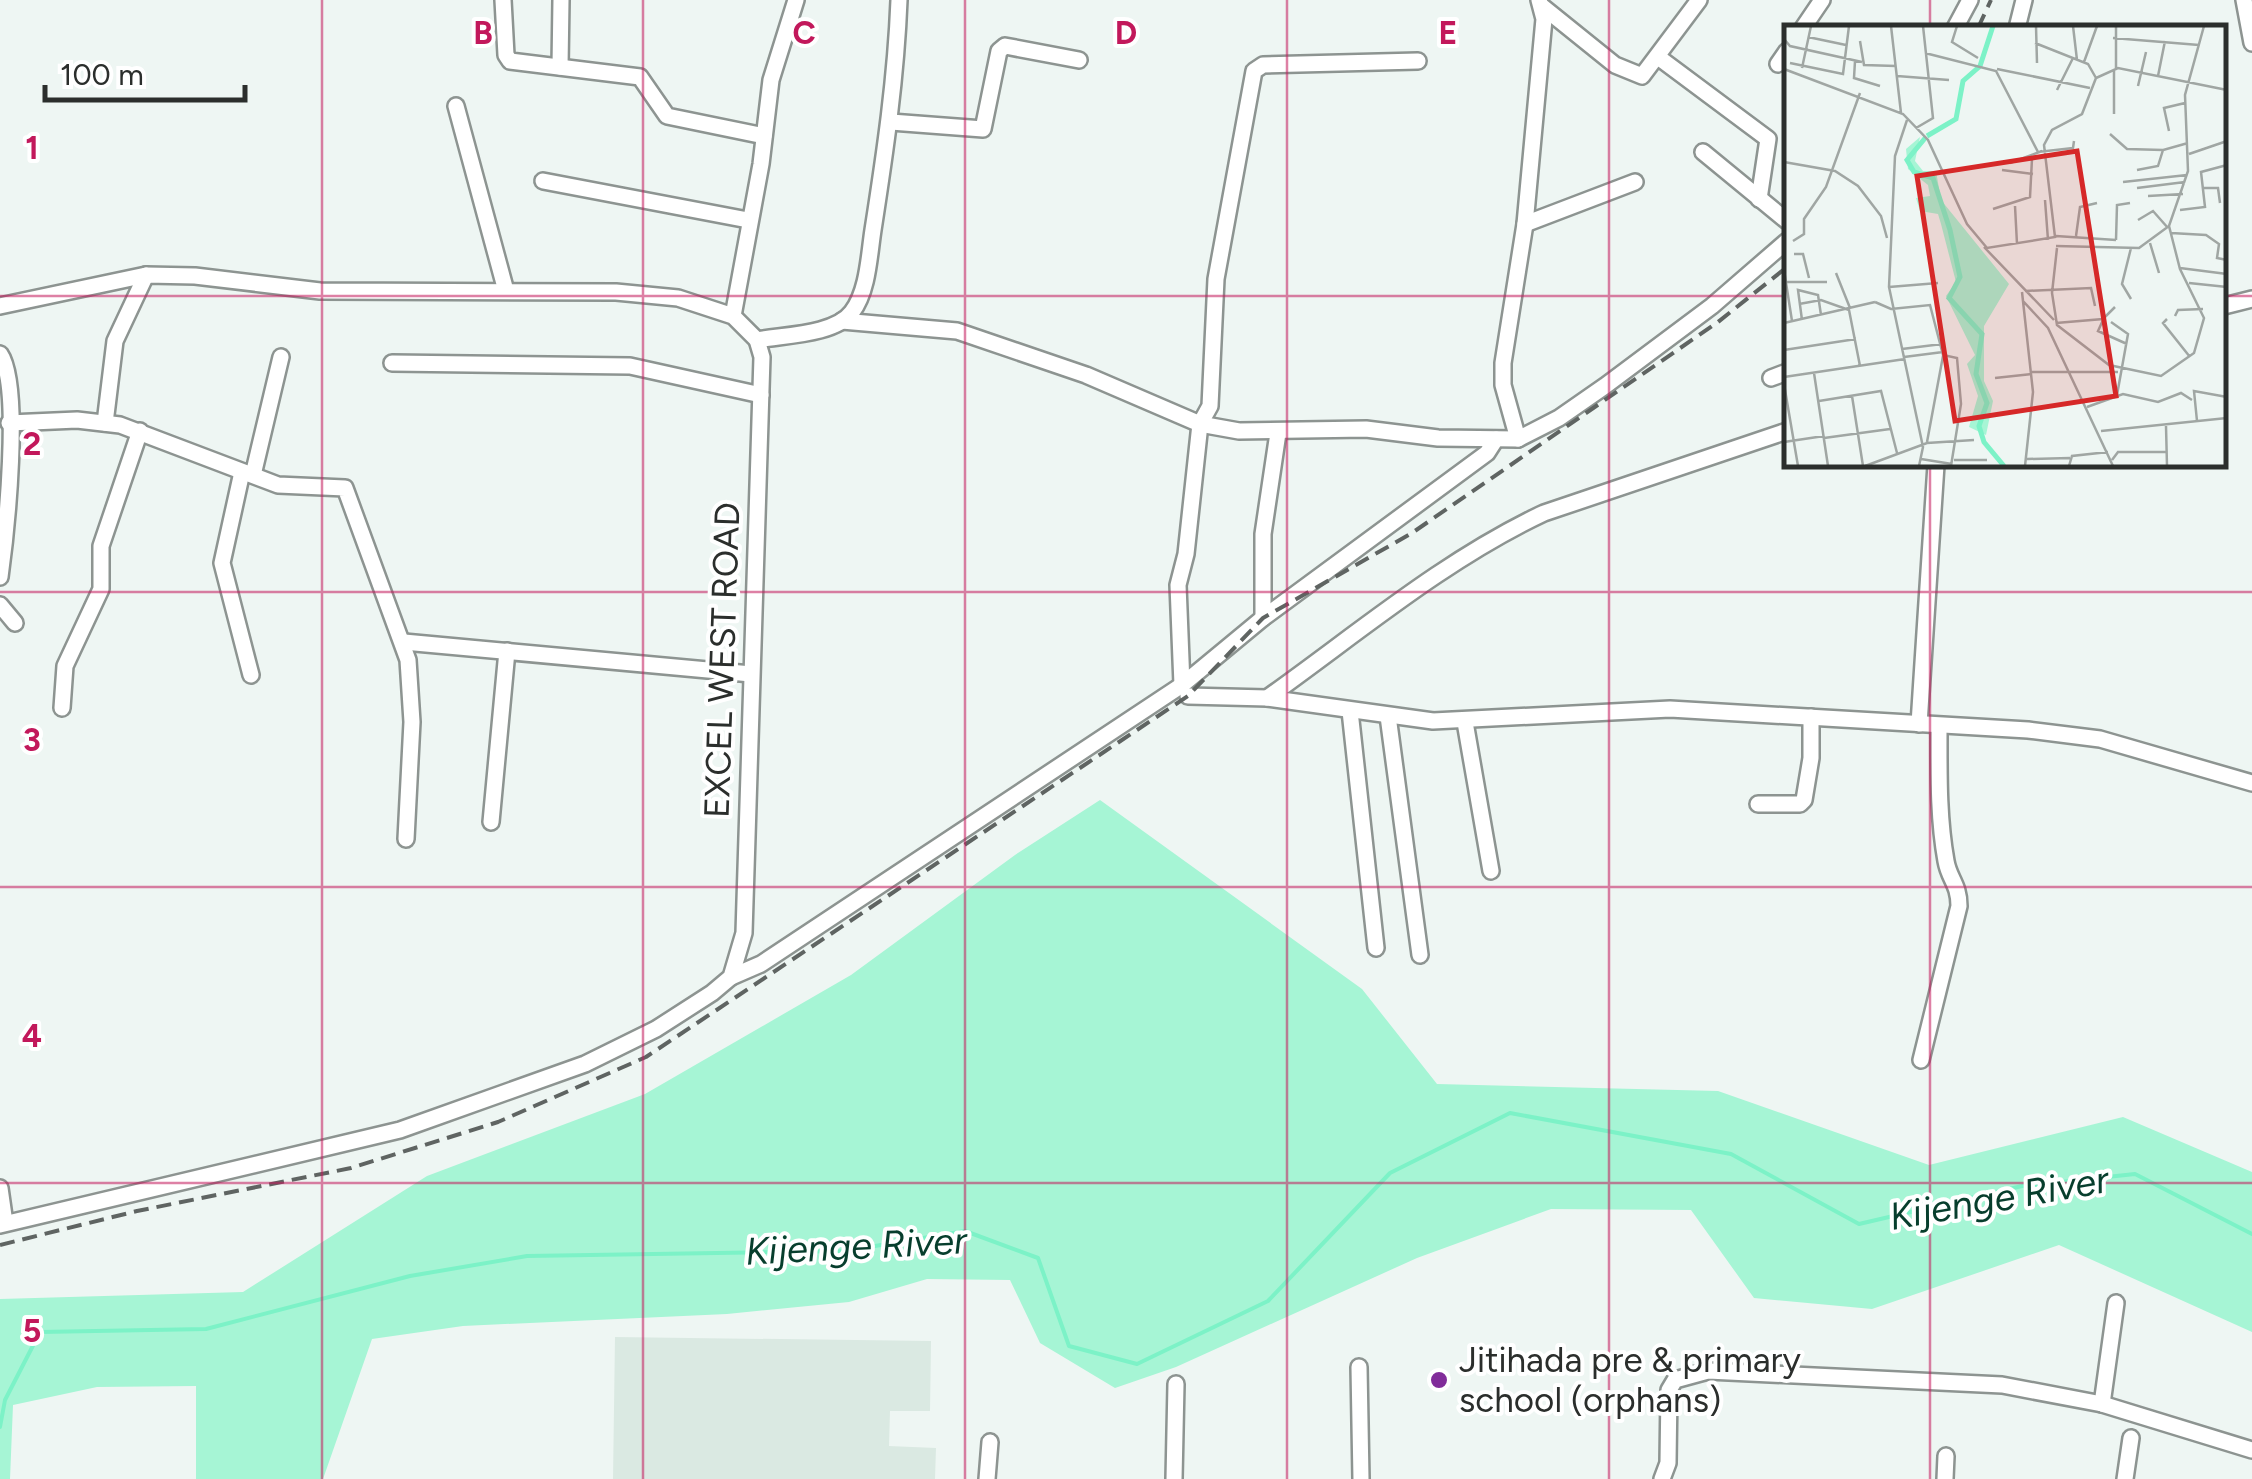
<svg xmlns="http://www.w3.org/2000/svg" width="2252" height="1479" viewBox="0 0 2252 1479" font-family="Figtree,sans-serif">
	<rect width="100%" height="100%" fill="#eef6f3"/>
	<path fill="#dae9e2" d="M 615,1337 L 931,1341 L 930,1411 L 890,1411 L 889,1446 L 936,1448 L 935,1479 L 613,1479 Z"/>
	<path fill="#a6f5d5" d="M 1100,800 L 1362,989 L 1437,1084 L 1718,1091 L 1929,1165 L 2123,1117 L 2252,1172 L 2252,1332 L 2059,1245 L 1872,1309 L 1754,1298 L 1691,1210 L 1551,1209 L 1417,1258 L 1176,1367 L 1115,1388 L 1040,1343 L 1010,1280 L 927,1279 L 849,1302 L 727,1314 L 463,1326 L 372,1339 L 323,1479 L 196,1479 L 196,1386 L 97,1387 L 13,1405 L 10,1479 L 0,1479 L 0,1299 L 243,1292 L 427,1176 L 645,1094 L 851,975 L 1015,855 Z"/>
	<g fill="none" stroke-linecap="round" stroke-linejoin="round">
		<path stroke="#7cf2c7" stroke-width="4" d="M 0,1427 L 5,1400 L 40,1332 L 206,1329 L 410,1276 L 527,1256 L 845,1251 L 965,1231 L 1038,1258 L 1069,1346 L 1137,1364 L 1268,1301 L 1390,1173 L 1510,1113 L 1731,1154 L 1859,1224 L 2022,1186 L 2135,1174 L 2252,1234"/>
		<defs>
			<g id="minor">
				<path d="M 503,0 L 506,55 L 510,61 L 640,77 L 667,116 L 764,136"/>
				<path d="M 2244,0 L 2252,43"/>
				<path d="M 1543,7 L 1615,65 L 1642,76 L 1699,0"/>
				<path d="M 1803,28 L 1822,0"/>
				<path d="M 1955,28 L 1970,0"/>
				<path d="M 2017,28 L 2024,0"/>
				<path d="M 1658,57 L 1768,139 L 1759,199"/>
				<path d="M 1778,64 L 1787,51"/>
				<path d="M 560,67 L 561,0"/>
				<path d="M 456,106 L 506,291"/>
				<path d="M 891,122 L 983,129 L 999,51 L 1005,46 L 1079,60"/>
				<path d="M 1703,152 L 1787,221"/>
				<path d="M 543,181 L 748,220"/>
				<path d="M 1525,224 L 1635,182"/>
				<path d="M 0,306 L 146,275 L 195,276 L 320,291 L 616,292 L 678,298 L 733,316 L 757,340 L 762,357 L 744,933 L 731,977 L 712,993 L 656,1029 L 585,1064 L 400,1130 L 0,1225"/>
				<path d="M 2224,306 L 2252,299"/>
				<path d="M 733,316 L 761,164 L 771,80 L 796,0"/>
				<path d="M 842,321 L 957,331 L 1086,375 L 1200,424 L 1239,431 L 1366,429 L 1438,438 L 1518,439 L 1559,418 L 1605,386 L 1712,306 L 1787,241"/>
				<path d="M 757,340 C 783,335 835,335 852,312 C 868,291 869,256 873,230 C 885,153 896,78 899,0"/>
				<path d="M 0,354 C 22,386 6,534 0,577"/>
				<path d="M 392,363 L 630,366 L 761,395"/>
				<path d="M 1771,378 L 1787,372"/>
				<path d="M 9,423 L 77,420 L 120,425 L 278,485 L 345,488 L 408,660 L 412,722 L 406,839"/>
				<path d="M 105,423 L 115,341 L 146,275"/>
				<path d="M 1518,439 L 1503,385 L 1503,363 L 1525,224 L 1544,19 L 1539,0"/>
				<path d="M 242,472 L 222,563 L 251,675"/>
				<path d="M 253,475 L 281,357"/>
				<path d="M 0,605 L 15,623"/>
				<path d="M 1263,618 L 1263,534 L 1278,433"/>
				<path d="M 404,642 L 751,674"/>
				<path d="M 1182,685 L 1178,585 L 1186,554 L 1200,424 L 1210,406 L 1216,279 L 1254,71 L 1263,65 L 1418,61"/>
				<path d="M 1188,696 L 1267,698 L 1433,721 L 1670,709 L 2028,730 L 2100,739 L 2252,783"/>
				<path d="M 1267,698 C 1357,634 1444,560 1544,513 L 1787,431"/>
				<path d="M 62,708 L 65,666 L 101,589 L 101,546 L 140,431"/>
				<path d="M 1350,711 L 1376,948"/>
				<path d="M 1388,716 L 1420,955"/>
				<path d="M 1465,722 L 1491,871"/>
				<path d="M 1919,724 L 1936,465"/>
				<path d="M 1758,804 L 1800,804 L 1804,800 L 1811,758 L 1811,717"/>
				<path d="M 491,822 L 507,651"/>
				<path d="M 731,977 L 761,964 L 1182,685 L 1263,618 L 1487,453 L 1496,439"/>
				<path d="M 1921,1060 L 1959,906 C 1959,884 1949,879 1946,861 C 1938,817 1939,771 1939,726"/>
				<path d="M 0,1188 L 5,1223"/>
				<path d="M 1359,1367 L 1361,1479"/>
				<path d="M 2102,1404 L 2116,1303"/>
				<path d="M 987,1479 L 990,1442"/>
				<path d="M 1174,1479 L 1176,1384"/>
				<path d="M 1662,1479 L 1668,1463 L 1669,1390 L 1675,1380 L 1708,1371 L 2002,1385 L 2102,1404 L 2252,1450"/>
				<path d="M 1945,1479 L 1946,1456"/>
				<path d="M 2125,1479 L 2131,1438"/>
			</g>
		</defs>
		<use href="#minor" stroke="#8d9491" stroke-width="20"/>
		<use href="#minor" stroke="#fff" stroke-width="15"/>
		<g stroke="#5f6462" stroke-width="4" stroke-dasharray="15 8" stroke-linecap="butt">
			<path d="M 1978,28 L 1991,0"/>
			<path d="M 0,1245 L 137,1211 L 351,1168 L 498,1122 L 646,1057 L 1188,696 L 1263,618 L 1412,533 L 1718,322 L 1787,267"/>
		</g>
	</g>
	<path fill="none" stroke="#c2185b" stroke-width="2.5" stroke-opacity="0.55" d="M 322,0 L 322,1479M 643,0 L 643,1479M 965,0 L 965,1479M 1287,0 L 1287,1479M 1609,0 L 1609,1479M 1930,0 L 1930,28M 0,296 L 1787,296M 2224,296 L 2252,296M 1930,465 L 1930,1479M 0,592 L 2252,592M 0,887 L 2252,887M 0,1183 L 2252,1183"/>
	<circle fill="#812c9a" stroke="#fff" stroke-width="4" cx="1439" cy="1380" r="10"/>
	<g text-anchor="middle" stroke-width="8" stroke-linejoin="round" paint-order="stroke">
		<g font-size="35" fill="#2b2e2c" stroke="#fff">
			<text transform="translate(722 660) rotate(-88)" y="12">EXCEL WEST ROAD</text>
		</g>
		<g font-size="35" fill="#2b2e2c" stroke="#fff" text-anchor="start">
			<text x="1459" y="1372">Jitihada pre &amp; primary<tspan x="1459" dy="40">school (orphans)</tspan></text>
		</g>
		<g font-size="38" font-style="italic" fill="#073e2d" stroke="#fff">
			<text transform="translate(1999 1198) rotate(-10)" y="13">Kijenge River</text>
			<text transform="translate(856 1246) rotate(-3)" y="13">Kijenge River</text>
		</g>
	</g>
	<g transform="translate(1784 25)">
		<rect width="442" height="442" fill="#eef6f3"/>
		<path d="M 136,112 L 131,136 L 139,146 L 152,146 L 157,175 L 225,259 L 200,301 L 200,356 L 209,376 L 202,410 L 185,402 L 194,371 L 183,339 L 191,330 L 162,271 L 172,257 L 157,199 L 154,189 L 136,186 L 132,173 L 146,171 L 144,160 L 124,144 L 122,124 Z" fill="#a6f5d5"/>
		<path fill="none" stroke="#7cf2c7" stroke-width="5" d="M 143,111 L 172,94 L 179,56 L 196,41 L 209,1M 142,112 L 123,135 L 130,147 L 149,153 L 166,205 L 176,252 L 165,273 L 198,309 L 192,349 L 203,378 L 195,401 L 200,417 L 220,441"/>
		<path fill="none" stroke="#a0a6a3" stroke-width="2.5" d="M 107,1 L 117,88M 173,1 L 168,17 L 194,33M 252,1 L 253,38M 289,1 L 293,35M 24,12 L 62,20M 329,13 L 415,20M 0,14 L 6,21 L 78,37M 76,16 L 80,40 L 112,41M 251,18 L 304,39 L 312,53M 141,28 L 212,46 L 254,127 L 289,123 L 290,116M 71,36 L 70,53 L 96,61M 300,37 L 313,1M 6,38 L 59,49 L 65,1M 18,43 L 27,1M 332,43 L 332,1M 0,44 L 119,89 L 144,115 L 183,199 L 203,223 L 271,212 L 260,120 L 268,105 L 298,89 L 312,53 L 334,43 L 443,65M 213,44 L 306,63M 113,51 L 165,55M 374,51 L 381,16M 354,61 L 362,27M 273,65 L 289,33M 330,89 L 330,45M 123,95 L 111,131 L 105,262 L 139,422 L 135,441M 132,103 L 149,93 L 139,1M 385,106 L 380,83 L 401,78M 326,109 L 343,124 L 379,125M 405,129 L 443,116M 0,137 L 51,146 L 74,161 L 97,191 L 103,213M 226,138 L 258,126M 218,145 L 249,149M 353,145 L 374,141 L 379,125 L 404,118M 339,157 L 403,150M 353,163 L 401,157M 419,163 L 434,163 L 436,178M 364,171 L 399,169M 261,175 L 264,215M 231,181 L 233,219M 209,184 L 246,172 L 248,134M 396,185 L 421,182 L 417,147 L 443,140M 354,195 L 369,186 L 384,203M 387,208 L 422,210 L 435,219 L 433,233 L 443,235M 272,211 L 332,215M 292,211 L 296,182 L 313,178M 332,215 L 333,180 L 346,178M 9,216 L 20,209 L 20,194 L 42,162 L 76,68M 366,218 L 375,248M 272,221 L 355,223 L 385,201 L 404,146 L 401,70 L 420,1M 200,222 L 270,295M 273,223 L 268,268 L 273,300 L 325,340 L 377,351 L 410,328 L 420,293 L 396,244 L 385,201M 10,229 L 19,229 L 25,253M 396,243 L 443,249M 0,245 L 8,296M 52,248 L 66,283M 1,257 L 43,257M 405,258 L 443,262M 105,262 L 154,258M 241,266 L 307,263 L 311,281M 238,267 L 249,367 L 241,441M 347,274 L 338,259 L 347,223M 239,276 L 264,303 L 329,441M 91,277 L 107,284 L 146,280 L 159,330 L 173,333 L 177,379 L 167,441M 15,279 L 37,275 L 65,285 L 76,341M 391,291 L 394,285 L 419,284M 383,294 L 379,298 L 406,332M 18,295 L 14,265 L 34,270 L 37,290M 319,295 L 314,306 L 343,319M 327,297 L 344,309 L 333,370M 0,298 L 91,277M 272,298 L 319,294 L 331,282M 118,324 L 158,319M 0,325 L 72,314M 120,332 L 159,327M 248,347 L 334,347M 30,348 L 44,441M 0,352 L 121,334M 211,353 L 248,349M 0,359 L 14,441M 68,371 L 79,441M 35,376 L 97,366 L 113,428M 303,382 L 339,369 L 374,377 L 397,368 L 408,375M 413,396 L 410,366 L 443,372M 382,401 L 383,441M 317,406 L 443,393M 40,413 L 106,404M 0,417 L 40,411M 143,417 L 159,331M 137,434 L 168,439M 243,434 L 286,433M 170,435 L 203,435M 328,435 L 334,427 L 382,427M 81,441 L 143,418 L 190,415M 285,441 L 288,431 L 324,427"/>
		<path fill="#d62828" fill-opacity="0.15" stroke="#d62828" stroke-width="5" d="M 293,126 L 332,371 L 171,396 L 133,151 Z"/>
		<rect width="442" height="442" fill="none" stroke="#2b2e2c" stroke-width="5"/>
	</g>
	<g font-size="32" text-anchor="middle" font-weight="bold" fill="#c2185b" stroke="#fff" stroke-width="8" stroke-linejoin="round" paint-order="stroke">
		<text x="483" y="44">B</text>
		<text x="804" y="44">C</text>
		<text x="1126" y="44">D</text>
		<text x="1448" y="44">E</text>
		<text x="32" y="159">1</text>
		<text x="32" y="455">2</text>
		<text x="32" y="751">3</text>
		<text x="32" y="1047">4</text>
		<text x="32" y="1342">5</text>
	</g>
	<path d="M45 85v15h200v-15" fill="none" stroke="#2b2e2c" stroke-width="5"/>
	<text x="60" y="85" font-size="30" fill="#2b2e2c" stroke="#ffffff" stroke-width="8" paint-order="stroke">100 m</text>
</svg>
